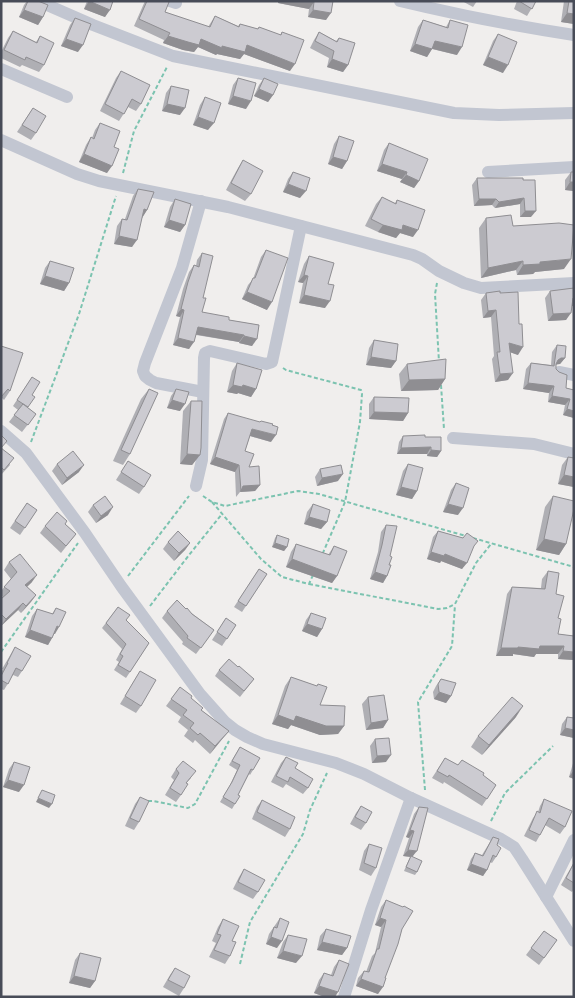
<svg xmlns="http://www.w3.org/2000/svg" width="575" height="998" viewBox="0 0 575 998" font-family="'Sofia Sans Condensed',sans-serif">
	<rect width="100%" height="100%" fill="#f0eeed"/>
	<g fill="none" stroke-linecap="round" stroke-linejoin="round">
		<g stroke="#7cc3b0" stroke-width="2" stroke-dasharray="4 2.5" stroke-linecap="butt">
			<path d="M 123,173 L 134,131 L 167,67"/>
			<path d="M 437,283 L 435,294 L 439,362"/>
			<path d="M 283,368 L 286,370 L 361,390 L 362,394 L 360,422 L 345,502 L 322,555"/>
			<path d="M 441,385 L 444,429"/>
			<path d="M 31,442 L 79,314 L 116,196"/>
			<path d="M 203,496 L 212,502 L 225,506 L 298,491 L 319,494 L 466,536"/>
			<path d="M 212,502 L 261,559 L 282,577 L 309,584 L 313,575"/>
			<path d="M 473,538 L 574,567"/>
			<path d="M 128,576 L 189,496"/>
			<path d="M 309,584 L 438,609 L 447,608 L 455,604 L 476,563 L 491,544"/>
			<path d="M 150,606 L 189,555 L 222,514"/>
			<path d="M 1,652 L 78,543"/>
			<path d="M 425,790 L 418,702 L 452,646 L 455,605"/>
			<path d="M 148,801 L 153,801 L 188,808 L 195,804 L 229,741"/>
			<path d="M 491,821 L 505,793 L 553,746"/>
			<path d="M 240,964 L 250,922 L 303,834 L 310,810 L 327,773"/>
		</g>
		<g stroke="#c2c6d1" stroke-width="12">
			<path d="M 38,1 L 93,25 L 173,56 L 454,113 L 499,115 L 574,113"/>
			<path d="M 170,1 L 176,3"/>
			<path d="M 400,1 C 458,15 515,26 574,35"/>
			<path d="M 1,69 L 67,97"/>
			<path d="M 1,140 L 77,174 L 99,181 L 228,207 L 413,255 L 422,259 L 439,271 L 464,283 L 481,288 L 574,283"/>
			<path d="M 488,172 L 574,167"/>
			<path d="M 201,201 L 182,268 L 145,363 L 143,371 L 145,376 L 150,380 L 156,383 L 203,392"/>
			<path d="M 559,372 L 574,375"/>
			<path d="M 1,431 L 26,453 L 85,533 L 121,586 L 200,694 L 225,722 L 235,730 L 247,737 L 263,744 L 336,763 L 364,774 L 411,798 L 501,839 L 514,847 L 522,859 L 574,941"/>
			<path d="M 453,438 L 534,444 L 574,454"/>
			<path d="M 196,486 L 202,460 L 204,358 L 205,353 L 210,351 L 266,364 L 272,362 L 301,226"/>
			<path d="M 546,897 L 574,840"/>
			<path d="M 344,997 L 371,910 L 411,798"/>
		</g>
	</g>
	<g fill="#afafb4">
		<path d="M 27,1 L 38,1 L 43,17 L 38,25 L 19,17 L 24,5 Z"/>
		<path d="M 87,1 L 113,1 L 105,17 L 84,9 Z"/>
		<path d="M 145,1 L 147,1 L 165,12 L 208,27 L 215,16 L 238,26 L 240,24 L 258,29 L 259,27 L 280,35 L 282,32 L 290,71 L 244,54 L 240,59 L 217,54 L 216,55 L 198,47 L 194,52 L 183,50 L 163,43 L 164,40 L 134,26 Z"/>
		<path d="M 278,1 L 333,1 L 326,20 L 308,17 L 309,9 L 278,3 Z"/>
		<path d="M 462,1 L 477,1 L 473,7 Z"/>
		<path d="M 517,1 L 536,1 L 527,16 L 514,9 Z"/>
		<path d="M 564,1 L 574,1 L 574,24 L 561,22 Z"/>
		<path d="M 75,18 L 78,52 L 61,46 L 70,25 Z"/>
		<path d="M 423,20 L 446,27 L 450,20 L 457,55 L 432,49 L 427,57 L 410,51 L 418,27 Z"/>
		<path d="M 13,31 L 36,42 L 40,36 L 44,65 L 39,72 L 22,65 L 20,67 L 1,58 L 1,52 L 8,38 Z"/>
		<path d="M 319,32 L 336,41 L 339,38 L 348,65 L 343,72 L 327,67 L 329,58 L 310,48 L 314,40 Z"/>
		<path d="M 498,34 L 503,73 L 483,65 L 493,41 Z"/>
		<path d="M 121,71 L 141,104 L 136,111 L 128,107 L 119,121 L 100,111 L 116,78 Z"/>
		<path d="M 238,78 L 246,109 L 228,104 L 233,85 Z"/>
		<path d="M 264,78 L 273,95 L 268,102 L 254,96 L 259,85 Z"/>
		<path d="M 171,86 L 180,115 L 162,111 L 166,93 Z"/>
		<path d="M 205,97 L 208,130 L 193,125 L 200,105 Z"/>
		<path d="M 33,108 L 36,133 L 31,140 L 17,132 Z"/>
		<path d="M 100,123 L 114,147 L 107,173 L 79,162 L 86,145 L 91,137 L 92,138 L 95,130 Z"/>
		<path d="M 339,136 L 347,161 L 342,169 L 328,164 L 334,144 Z"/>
		<path d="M 389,143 L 419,181 L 414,188 L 400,182 L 402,179 L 377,171 L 384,150 Z"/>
		<path d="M 243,160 L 251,194 L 245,201 L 226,190 L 238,168 Z"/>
		<path d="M 293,172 L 300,198 L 283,192 L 288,179 Z"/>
		<path d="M 571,172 L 574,172 L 574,191 L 565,190 L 565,180 Z"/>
		<path d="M 477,178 L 523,178 L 531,217 L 520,217 L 520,204 L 495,208 L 492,205 L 474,206 L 472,185 Z"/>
		<path d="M 138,189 L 147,210 L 142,218 L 132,247 L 114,244 L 117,226 L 122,219 L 125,219 L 133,196 Z"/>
		<path d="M 382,197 L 395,203 L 397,200 L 413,237 L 400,233 L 396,238 L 378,232 L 365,226 L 376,204 Z"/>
		<path d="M 175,199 L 185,225 L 180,232 L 164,227 L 170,207 Z"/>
		<path d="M 486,218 L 513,226 L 564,269 L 535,272 L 533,274 L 517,275 L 516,270 L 481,278 L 479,228 Z"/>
		<path d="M 266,250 L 267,310 L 242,299 L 248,285 L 253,279 L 261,257 Z"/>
		<path d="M 202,253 L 203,298 L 202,312 L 229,320 L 259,325 L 252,346 L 239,343 L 239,342 L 196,335 L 189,349 L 173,345 L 180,317 L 176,316 L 183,289 L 189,272 L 194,265 L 196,266 L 197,260 Z"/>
		<path d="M 309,256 L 328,284 L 325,308 L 299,303 L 303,283 L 298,282 L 304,264 Z"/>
		<path d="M 50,261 L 69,283 L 64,291 L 40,284 L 45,268 Z"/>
		<path d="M 574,288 L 574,306 L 572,306 L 566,320 L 548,321 L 545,298 L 550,291 Z"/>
		<path d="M 500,291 L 518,355 L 510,352 L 508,380 L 495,382 L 492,359 L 494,356 L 491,317 L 483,318 L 481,300 L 486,293 Z"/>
		<path d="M 374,340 L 396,361 L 391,368 L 366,365 L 369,348 Z"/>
		<path d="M 557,345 L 565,358 L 560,364 L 556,365 L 556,369 L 566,388 L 574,390 L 574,418 L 563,415 L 565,405 L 548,402 L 549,393 L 523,389 L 526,369 L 531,363 L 551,365 L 552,352 Z"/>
		<path d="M 1,346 L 10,391 L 4,400 L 2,398 Z"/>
		<path d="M 237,363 L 256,389 L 251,397 L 238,393 L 237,394 L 227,392 L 232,371 Z"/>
		<path d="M 407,364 L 445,379 L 438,390 L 401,391 L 399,374 Z"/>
		<path d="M 32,377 L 32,395 L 27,407 L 36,414 L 22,432 L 9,422 L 18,410 L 13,406 Z"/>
		<path d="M 149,389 L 130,454 L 123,465 L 113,461 L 141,399 Z"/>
		<path d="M 176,389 L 180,411 L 167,408 L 171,396 Z"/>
		<path d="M 374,397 L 408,413 L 403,421 L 369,419 L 369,404 Z"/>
		<path d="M 191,401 L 200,455 L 192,465 L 180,464 L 183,411 Z"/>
		<path d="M 228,413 L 271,442 L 250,436 L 245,451 L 249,467 L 260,485 L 255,491 L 240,492 L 236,497 L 235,472 L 210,464 L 224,419 Z"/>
		<path d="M 1,435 L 2,448 L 10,465 L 1,475 Z"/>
		<path d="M 403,436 L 425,437 L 441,451 L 437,457 L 427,456 L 427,454 L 397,454 L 399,442 Z"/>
		<path d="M 568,457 L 574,487 L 558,484 L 562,465 Z"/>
		<path d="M 128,461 L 144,487 L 139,494 L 116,480 Z"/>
		<path d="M 57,464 L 79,472 L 62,485 L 52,471 Z"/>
		<path d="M 408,464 L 417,491 L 412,499 L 396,495 L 403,471 Z"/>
		<path d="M 320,469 L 338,481 L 317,486 L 315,477 Z"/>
		<path d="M 456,483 L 458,515 L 443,512 L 451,490 Z"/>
		<path d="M 553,496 L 566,544 L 559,555 L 536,550 L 545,507 Z"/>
		<path d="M 27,503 L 37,510 L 20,535 L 10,528 Z"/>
		<path d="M 313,504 L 327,522 L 321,529 L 304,524 L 307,512 Z"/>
		<path d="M 93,505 L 108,515 L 96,523 L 88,512 Z"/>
		<path d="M 65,524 L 76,534 L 61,553 L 40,533 L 45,526 Z"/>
		<path d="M 386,525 L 390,556 L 387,576 L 383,583 L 370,579 L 378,552 L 381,532 Z"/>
		<path d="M 438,531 L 463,538 L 473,547 L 462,569 L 441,561 L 440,563 L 427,559 L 433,537 Z"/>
		<path d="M 277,535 L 287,547 L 284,551 L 272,547 L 275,538 Z"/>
		<path d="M 168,542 L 190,543 L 185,550 L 174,561 L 163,549 Z"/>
		<path d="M 296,544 L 328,555 L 334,546 L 337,576 L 332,583 L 286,567 L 291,552 Z"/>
		<path d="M 9,562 L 32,582 L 27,587 L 36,595 L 21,613 L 18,610 L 1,626 L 1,599 L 3,597 L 1,596 L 1,591 L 11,579 L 4,570 Z"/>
		<path d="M 259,569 L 267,574 L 242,612 L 234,607 Z"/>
		<path d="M 548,571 L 556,594 L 558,634 L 574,636 L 574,660 L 558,659 L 558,654 L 536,654 L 534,657 L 513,654 L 513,656 L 496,656 L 507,594 L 512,587 L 541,588 L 542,579 Z"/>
		<path d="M 118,607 L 126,620 L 149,643 L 126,678 L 114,670 L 119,662 L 116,660 L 122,649 L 102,628 Z"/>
		<path d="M 56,608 L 55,634 L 54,634 L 52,638 L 48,645 L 25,637 L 32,616 L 37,609 L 52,614 Z"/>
		<path d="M 186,609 L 214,630 L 196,654 L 182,644 L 183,642 L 162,618 L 167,611 Z"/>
		<path d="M 311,613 L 322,629 L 317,637 L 302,631 L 306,620 Z"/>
		<path d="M 226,618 L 236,625 L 222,646 L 212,640 Z"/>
		<path d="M 15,647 L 22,671 L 18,677 L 13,675 L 4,690 L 1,689 L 1,674 L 3,669 L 2,669 Z"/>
		<path d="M 238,667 L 254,679 L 240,697 L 215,676 L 219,670 Z"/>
		<path d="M 140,671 L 141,706 L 136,713 L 120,704 Z"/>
		<path d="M 291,677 L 317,686 L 318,684 L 320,705 L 344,726 L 338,734 L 320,735 L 291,725 L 288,729 L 272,724 L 285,686 Z"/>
		<path d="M 441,679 L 451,696 L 446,703 L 434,699 L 433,692 L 436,686 Z"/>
		<path d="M 180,687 L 201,710 L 229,731 L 223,738 L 210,754 L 195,740 L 193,743 L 184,736 L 188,730 L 178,722 L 181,717 L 166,706 Z"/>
		<path d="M 368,697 L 388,720 L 383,728 L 366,730 L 362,704 Z"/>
		<path d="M 516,717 L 482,755 L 471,747 L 478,736 Z"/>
		<path d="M 567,717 L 574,718 L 574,738 L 560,735 L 562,724 Z"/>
		<path d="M 375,739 L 386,762 L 372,763 L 370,746 Z"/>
		<path d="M 240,747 L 253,770 L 250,775 L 249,774 L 238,795 L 235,804 L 232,809 L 220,802 L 229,787 L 237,770 L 229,765 Z"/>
		<path d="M 286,757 L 308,788 L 303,794 L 286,784 L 283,788 L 271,782 L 281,763 Z"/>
		<path d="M 445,758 L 458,765 L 462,760 L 496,785 L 482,806 L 444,782 L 443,784 L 432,778 Z"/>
		<path d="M 574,760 L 574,779 L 569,777 Z"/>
		<path d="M 14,762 L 19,792 L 3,787 L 9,769 Z"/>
		<path d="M 176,769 L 191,778 L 186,783 L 181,795 L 176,802 L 165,795 L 174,780 L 171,777 Z"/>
		<path d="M 140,797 L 139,822 L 134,830 L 125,826 L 135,804 Z"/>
		<path d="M 544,799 L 565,827 L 560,834 L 545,825 L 540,835 L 536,842 L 524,836 L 533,818 L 538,812 L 540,806 Z"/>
		<path d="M 262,800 L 290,829 L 285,837 L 252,819 L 257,807 Z"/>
		<path d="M 361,806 L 366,823 L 361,830 L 350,824 L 356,813 Z"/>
		<path d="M 419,807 L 413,857 L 417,872 L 415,875 L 404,871 L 410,857 L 403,856 L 409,838 L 406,837 L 414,814 Z"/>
		<path d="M 493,837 L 497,845 L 496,857 L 492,863 L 490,862 L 487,870 L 483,876 L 467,870 L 471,859 L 475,853 L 482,855 Z"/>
		<path d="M 369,844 L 376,868 L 371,876 L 359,870 L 364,851 Z"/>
		<path d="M 574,862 L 574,889 L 572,892 L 561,885 Z"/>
		<path d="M 244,869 L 258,892 L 253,899 L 233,889 L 239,877 Z"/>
		<path d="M 386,900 L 402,929 L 378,994 L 356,986 L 358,978 L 364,971 L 366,972 L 372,956 L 375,953 L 381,927 L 375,925 L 381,907 Z"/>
		<path d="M 280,918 L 277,948 L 266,944 L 269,934 Z"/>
		<path d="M 223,919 L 232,941 L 230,956 L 225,964 L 209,957 L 216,943 L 212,941 L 218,927 Z"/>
		<path d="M 326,929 L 347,948 L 342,955 L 317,950 L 320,936 Z"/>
		<path d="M 544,931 L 557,940 L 539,965 L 526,955 Z"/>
		<path d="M 288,935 L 296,963 L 277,958 L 283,942 Z"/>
		<path d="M 80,953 L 95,981 L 90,988 L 69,983 L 75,960 Z"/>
		<path d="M 339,960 L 335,997 L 325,997 L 314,993 L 319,980 L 324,973 L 331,975 L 334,967 Z"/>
		<path d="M 175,968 L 184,988 L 179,996 L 163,987 L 170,975 Z"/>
	</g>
	<g fill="#8f8e92">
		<path d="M 89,1 L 110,10 L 105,17 L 84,9 Z"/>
		<path d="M 279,1 L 312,1 L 314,2 L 309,9 L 278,3 Z"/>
		<path d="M 24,10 L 43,17 L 38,25 L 19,17 Z"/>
		<path d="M 313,10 L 331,13 L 326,20 L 308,17 Z"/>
		<path d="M 567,13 L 574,14 L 574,24 L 561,22 Z"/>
		<path d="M 168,36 L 201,39 L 222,46 L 247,45 L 295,64 L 290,71 L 244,54 L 240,59 L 217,54 L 216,55 L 198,47 L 194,52 L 183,50 L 163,43 Z"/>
		<path d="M 66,39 L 83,45 L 78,52 L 61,46 Z"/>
		<path d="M 435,41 L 462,47 L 457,55 L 429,48 Z"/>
		<path d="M 415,44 L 432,49 L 427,57 L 410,51 Z"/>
		<path d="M 488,57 L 508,65 L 503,73 L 483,65 Z"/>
		<path d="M 332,59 L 348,65 L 343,72 L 327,67 Z"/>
		<path d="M 259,89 L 273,95 L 268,102 L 254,96 Z"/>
		<path d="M 233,96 L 251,101 L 246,109 L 228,104 Z"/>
		<path d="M 167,104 L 185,108 L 180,115 L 162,111 Z"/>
		<path d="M 198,117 L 214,123 L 208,130 L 193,125 Z"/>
		<path d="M 84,154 L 112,166 L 107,173 L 79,162 Z"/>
		<path d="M 333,157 L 347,161 L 342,169 L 328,164 Z"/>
		<path d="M 382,164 L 407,172 L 402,179 L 377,171 Z"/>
		<path d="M 406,175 L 419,181 L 414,188 L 400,182 Z"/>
		<path d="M 570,182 L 574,182 L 574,191 L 565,190 Z"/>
		<path d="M 288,184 L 306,191 L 300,198 L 283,192 Z"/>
		<path d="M 524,198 L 520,204 L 495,208 L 499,202 Z"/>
		<path d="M 479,199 L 496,199 L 492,205 L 474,206 Z"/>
		<path d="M 144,209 L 147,210 L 142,218 Z"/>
		<path d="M 525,211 L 536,211 L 531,217 L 520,217 Z"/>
		<path d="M 169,220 L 185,225 L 180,232 L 164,227 Z"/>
		<path d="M 383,225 L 403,225 L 418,230 L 413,237 L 400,233 L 396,238 L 378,232 Z"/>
		<path d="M 119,236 L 137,240 L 132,247 L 114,244 Z"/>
		<path d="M 571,259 L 564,269 L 535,272 L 533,274 L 517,275 L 523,265 L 540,262 Z"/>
		<path d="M 523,261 L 516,270 L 481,278 L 488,268 Z"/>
		<path d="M 304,275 L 308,276 L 303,283 L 298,282 Z"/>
		<path d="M 45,276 L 58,280 L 69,283 L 64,291 L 40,284 Z"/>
		<path d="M 247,292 L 272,302 L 267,310 L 242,299 Z"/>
		<path d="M 304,295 L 330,301 L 325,308 L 299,303 Z"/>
		<path d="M 573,298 L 574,298 L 574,306 L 567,305 Z"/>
		<path d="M 181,309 L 184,310 L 180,317 L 176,316 Z"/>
		<path d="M 496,310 L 491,317 L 483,318 L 488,311 Z"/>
		<path d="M 571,313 L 566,320 L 548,321 L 553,314 Z"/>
		<path d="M 198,327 L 244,335 L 239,342 L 193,334 Z"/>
		<path d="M 244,336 L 257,339 L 252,346 L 239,343 Z"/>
		<path d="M 178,338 L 194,342 L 189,349 L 173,345 Z"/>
		<path d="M 509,343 L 523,347 L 518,355 L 504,350 Z"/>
		<path d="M 371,357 L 396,361 L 391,368 L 366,365 Z"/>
		<path d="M 561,358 L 565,358 L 560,364 L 557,364 L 554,366 L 558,360 Z"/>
		<path d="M 513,373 L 508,380 L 495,382 L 500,374 Z"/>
		<path d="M 445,379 L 438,390 L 401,391 L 409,380 Z"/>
		<path d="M 528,383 L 554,386 L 549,393 L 523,389 Z"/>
		<path d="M 233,385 L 243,385 L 256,389 L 251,397 L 238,393 L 237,394 L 227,392 Z"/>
		<path d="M 552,396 L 570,399 L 565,405 L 548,402 Z"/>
		<path d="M 172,400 L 185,404 L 180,411 L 167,408 Z"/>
		<path d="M 567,409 L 574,411 L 574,418 L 563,415 Z"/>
		<path d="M 374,412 L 408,413 L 403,421 L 369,419 Z"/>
		<path d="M 252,429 L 276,435 L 271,442 L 247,435 Z"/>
		<path d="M 431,447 L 427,454 L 397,454 L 401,448 Z"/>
		<path d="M 431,450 L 441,451 L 437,457 L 427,456 Z"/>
		<path d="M 187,454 L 200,455 L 192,465 L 180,464 Z"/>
		<path d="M 215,457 L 239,465 L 235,472 L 210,464 Z"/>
		<path d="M 84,465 L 79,472 L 62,485 L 67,478 Z"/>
		<path d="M 343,474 L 338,481 L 317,486 L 322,478 Z"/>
		<path d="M 564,475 L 574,477 L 574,487 L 558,484 Z"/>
		<path d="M 260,485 L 255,491 L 240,492 L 243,486 Z"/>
		<path d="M 401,487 L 417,491 L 412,499 L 396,495 Z"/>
		<path d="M 448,504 L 463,508 L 458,515 L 443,512 Z"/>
		<path d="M 113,507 L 108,515 L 96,523 L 101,516 Z"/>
		<path d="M 309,517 L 327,522 L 321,529 L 304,524 Z"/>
		<path d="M 544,539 L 566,544 L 559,555 L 536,550 Z"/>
		<path d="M 190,543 L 185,550 L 174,561 L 179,553 Z"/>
		<path d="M 275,543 L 287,547 L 284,551 L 272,547 Z"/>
		<path d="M 431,552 L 445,554 L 467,563 L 462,569 L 441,561 L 440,563 L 427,559 Z"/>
		<path d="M 292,559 L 337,576 L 332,583 L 286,567 Z"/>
		<path d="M 375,572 L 387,576 L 383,583 L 370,579 Z"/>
		<path d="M 37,575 L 32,582 L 20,593 L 25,585 Z"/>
		<path d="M 36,595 L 31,602 L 21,613 L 26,606 Z"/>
		<path d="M 23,603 L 18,610 L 1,626 L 6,619 Z"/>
		<path d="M 307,624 L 322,629 L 317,637 L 302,631 Z"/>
		<path d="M 57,626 L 59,627 L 55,634 L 52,633 Z"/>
		<path d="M 30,630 L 52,638 L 48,645 L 25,637 Z"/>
		<path d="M 540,646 L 564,646 L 558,654 L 536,654 L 534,657 L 513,654 L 513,656 L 496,656 L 501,648 Z"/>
		<path d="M 563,651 L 574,652 L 574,660 L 558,659 Z"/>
		<path d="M 439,692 L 451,696 L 446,703 L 434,699 Z"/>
		<path d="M 523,706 L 516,717 L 482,755 L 489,745 Z"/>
		<path d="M 278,715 L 296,716 L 344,726 L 338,734 L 320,735 L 291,725 L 288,729 L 272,724 Z"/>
		<path d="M 388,720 L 383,728 L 366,730 L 371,723 Z"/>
		<path d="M 565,728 L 574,730 L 574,738 L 560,735 Z"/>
		<path d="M 229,731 L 223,738 L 210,754 L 215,746 Z"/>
		<path d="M 391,755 L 386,762 L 372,763 L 377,756 Z"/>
		<path d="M 574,770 L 574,779 L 569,777 Z"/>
		<path d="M 8,780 L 24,785 L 19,792 L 3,787 Z"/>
		<path d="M 38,798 L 52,804 L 49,808 L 36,802 Z"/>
		<path d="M 410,830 L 414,831 L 409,838 L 406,837 Z"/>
		<path d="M 408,850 L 417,851 L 412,857 L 403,856 Z"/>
		<path d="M 471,864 L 487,870 L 483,876 L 467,870 Z"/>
		<path d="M 380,918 L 386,920 L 381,927 L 375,925 Z"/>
		<path d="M 271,937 L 282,941 L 277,948 L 266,944 Z"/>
		<path d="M 322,942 L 347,948 L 342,955 L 317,950 Z"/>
		<path d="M 283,951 L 302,956 L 296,963 L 277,958 Z"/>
		<path d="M 74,976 L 95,981 L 90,988 L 69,983 Z"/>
		<path d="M 361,979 L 383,987 L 378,994 L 356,986 Z"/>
		<path d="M 319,986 L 338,992 L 335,997 L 325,997 L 314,993 Z"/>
	</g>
	<g fill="#cccbd1" stroke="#8f8e92">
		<path d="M 28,1 L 38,1 L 48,5 L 43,17 L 24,10 Z"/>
		<path d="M 89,1 L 113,1 L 110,10 Z"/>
		<path d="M 147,1 L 166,1 L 169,2 L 165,12 L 210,27 L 215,16 L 239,27 L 240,24 L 258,29 L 259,27 L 281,35 L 282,32 L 304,40 L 295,64 L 247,45 L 245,52 L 222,46 L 222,48 L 201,39 L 199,45 L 188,42 L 168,36 L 170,33 L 139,19 Z"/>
		<path d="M 312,1 L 333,1 L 331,13 L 313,10 L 314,2 Z"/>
		<path d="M 519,1 L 536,1 L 532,9 Z"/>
		<path d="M 569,1 L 574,1 L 574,14 L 567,13 Z"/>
		<path d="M 75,18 L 91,24 L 83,45 L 66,39 Z"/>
		<path d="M 423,20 L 448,28 L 450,20 L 468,25 L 462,47 L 435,41 L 432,49 L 415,44 Z"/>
		<path d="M 13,31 L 37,43 L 40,36 L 54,43 L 44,65 L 26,57 L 25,60 L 4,50 Z"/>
		<path d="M 319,32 L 337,42 L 339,38 L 355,43 L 348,65 L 332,59 L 334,51 L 315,41 Z"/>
		<path d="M 498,34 L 517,42 L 508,65 L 488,57 Z"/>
		<path d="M 121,71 L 150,85 L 141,104 L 132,99 L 124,114 L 105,104 Z"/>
		<path d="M 238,78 L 256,83 L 251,101 L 233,96 Z"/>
		<path d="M 264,78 L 278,84 L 273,95 L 259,89 Z"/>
		<path d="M 171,86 L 189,90 L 185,108 L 167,104 Z"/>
		<path d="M 205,97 L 221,103 L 214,123 L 198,117 Z"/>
		<path d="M 33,108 L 46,116 L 36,133 L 22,125 Z"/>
		<path d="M 100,123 L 120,131 L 114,147 L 119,149 L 112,166 L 84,154 L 91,137 L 94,139 Z"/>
		<path d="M 339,136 L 354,141 L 347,161 L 333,157 Z"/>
		<path d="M 389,143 L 428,159 L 419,181 L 406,175 L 407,172 L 382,164 Z"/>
		<path d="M 243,160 L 263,171 L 251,194 L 231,183 Z"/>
		<path d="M 293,172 L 310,178 L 306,191 L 288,184 Z"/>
		<path d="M 571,172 L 574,172 L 574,182 L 570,182 Z"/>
		<path d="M 477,178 L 523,178 L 523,180 L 535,180 L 536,211 L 525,211 L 524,198 L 499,202 L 496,199 L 479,199 Z"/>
		<path d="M 138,189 L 154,192 L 147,210 L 144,209 L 137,240 L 119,236 L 122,219 L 127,220 Z"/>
		<path d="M 382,197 L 396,204 L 397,200 L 425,210 L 418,230 L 403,225 L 402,230 L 383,225 L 371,219 Z"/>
		<path d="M 175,199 L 191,204 L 185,225 L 169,220 Z"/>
		<path d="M 511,215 L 513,226 L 559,223 L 574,225 L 571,259 L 540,262 L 540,264 L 523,265 L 523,261 L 488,268 L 486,218 Z"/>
		<path d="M 266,250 L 288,258 L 272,302 L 247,292 L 253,278 L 255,278 Z"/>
		<path d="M 202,253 L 213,256 L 203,298 L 206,298 L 202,312 L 229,317 L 229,320 L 259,325 L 257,339 L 244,336 L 244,335 L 198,327 L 194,342 L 178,338 L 184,310 L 181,309 L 188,282 L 194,265 L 199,267 Z"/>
		<path d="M 309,256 L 334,263 L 328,284 L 334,285 L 330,301 L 304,295 L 308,276 L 304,275 Z"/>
		<path d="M 50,261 L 74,268 L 69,283 L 45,276 Z"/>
		<path d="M 574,288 L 574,298 L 573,298 L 571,313 L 553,314 L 550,291 Z"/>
		<path d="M 500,291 L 500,293 L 518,292 L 519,324 L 522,324 L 523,347 L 509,343 L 513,373 L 500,374 L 497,352 L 500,352 L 496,310 L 488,311 L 486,293 Z"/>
		<path d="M 374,340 L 398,344 L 396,361 L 371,357 Z"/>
		<path d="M 557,345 L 566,346 L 565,358 L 561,358 L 558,360 L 556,364 L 556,369 L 559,372 L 567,375 L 566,388 L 574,390 L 574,411 L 567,409 L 570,399 L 552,396 L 554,386 L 528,383 L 531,363 L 554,366 Z"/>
		<path d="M 1,346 L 23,353 L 10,391 L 8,389 L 1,397 Z"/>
		<path d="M 446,359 L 445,379 L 409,380 L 407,364 Z"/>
		<path d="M 237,363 L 262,370 L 256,389 L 243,385 L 242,387 L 233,385 Z"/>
		<path d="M 32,377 L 40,382 L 32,395 L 35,397 L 28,407 L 17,400 Z"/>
		<path d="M 149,389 L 158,393 L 130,454 L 121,450 Z"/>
		<path d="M 176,389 L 189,392 L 185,404 L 172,400 Z"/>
		<path d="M 374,397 L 409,398 L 408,413 L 374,412 Z"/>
		<path d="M 191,401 L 202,401 L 201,448 L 200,455 L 187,454 Z"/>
		<path d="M 23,404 L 36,414 L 28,425 L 14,415 Z"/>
		<path d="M 228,413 L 260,422 L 261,421 L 273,424 L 272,425 L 278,427 L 276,435 L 252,429 L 245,451 L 254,454 L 249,467 L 259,466 L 260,485 L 243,486 L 241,491 L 239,465 L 215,457 Z"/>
		<path d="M 1,435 L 7,441 L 1,448 L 14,458 L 4,470 L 1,467 Z"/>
		<path d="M 425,435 L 425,437 L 441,437 L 441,451 L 431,450 L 431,447 L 401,448 L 403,436 Z"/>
		<path d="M 73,451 L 84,465 L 67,478 L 57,464 Z"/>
		<path d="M 568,457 L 574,458 L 574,477 L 564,475 Z"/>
		<path d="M 128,461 L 151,475 L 144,487 L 121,472 Z"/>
		<path d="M 408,464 L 423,468 L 417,491 L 401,487 Z"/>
		<path d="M 341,465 L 343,474 L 322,478 L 320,469 Z"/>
		<path d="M 456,483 L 469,488 L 463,508 L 448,504 Z"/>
		<path d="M 105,496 L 113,507 L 101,516 L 93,505 Z"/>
		<path d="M 553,496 L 574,501 L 574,509 L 566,544 L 544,539 Z"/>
		<path d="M 27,503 L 37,510 L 25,528 L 15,521 Z"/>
		<path d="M 313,504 L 330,510 L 327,522 L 309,517 Z"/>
		<path d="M 57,512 L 67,521 L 65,524 L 76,534 L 66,546 L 45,526 Z"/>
		<path d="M 386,525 L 397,526 L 390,556 L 392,557 L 389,565 L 391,565 L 387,576 L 375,572 L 382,545 Z"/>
		<path d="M 178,531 L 190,543 L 179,553 L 168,542 Z"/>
		<path d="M 438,531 L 463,538 L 467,533 L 478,541 L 474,546 L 467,563 L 445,554 L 444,556 L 431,552 Z"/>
		<path d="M 277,535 L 289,539 L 287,547 L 275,543 Z"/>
		<path d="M 296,544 L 330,555 L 334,546 L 347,551 L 337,576 L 292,559 Z"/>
		<path d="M 20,554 L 37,575 L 25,585 L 36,595 L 26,606 L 23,603 L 6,619 L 1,614 L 1,599 L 10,591 L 4,587 L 17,572 L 9,562 Z"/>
		<path d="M 259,569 L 267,574 L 246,606 L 238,601 Z"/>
		<path d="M 548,571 L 559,573 L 556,594 L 564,596 L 558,618 L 561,619 L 558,634 L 574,636 L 574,652 L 563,651 L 564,646 L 540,646 L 539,649 L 518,647 L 518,648 L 501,648 L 512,587 L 545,589 Z"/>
		<path d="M 177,600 L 186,609 L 187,608 L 192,614 L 214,630 L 201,648 L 187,638 L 188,636 L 167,611 Z"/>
		<path d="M 118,607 L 130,615 L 126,620 L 149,643 L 130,672 L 118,665 L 123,656 L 120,654 L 126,644 L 106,623 Z"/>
		<path d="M 56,608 L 66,612 L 59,627 L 57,626 L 52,638 L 30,630 L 37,609 L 53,614 Z"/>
		<path d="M 311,613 L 326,618 L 322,629 L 307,624 Z"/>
		<path d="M 226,618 L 236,625 L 227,639 L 217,632 Z"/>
		<path d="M 15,647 L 31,656 L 22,671 L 16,668 L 8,684 L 1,680 L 1,676 L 8,663 L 7,663 Z"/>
		<path d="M 229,659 L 238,667 L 239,666 L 254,679 L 244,691 L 219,670 Z"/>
		<path d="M 140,671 L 156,680 L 141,706 L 125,696 Z"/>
		<path d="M 291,677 L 317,686 L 318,684 L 327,687 L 320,705 L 345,706 L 344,726 L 326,726 L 296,716 L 294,721 L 278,715 Z"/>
		<path d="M 441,679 L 456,683 L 451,696 L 439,692 L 438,684 Z"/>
		<path d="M 180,687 L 192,696 L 191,698 L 203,708 L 201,710 L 229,731 L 215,746 L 200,733 L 198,735 L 190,728 L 194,723 L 183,715 L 187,710 L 171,699 Z"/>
		<path d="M 384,695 L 388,720 L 371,723 L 368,697 Z"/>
		<path d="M 512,697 L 523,706 L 489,745 L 478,736 Z"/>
		<path d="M 567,717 L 574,718 L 574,730 L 565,728 Z"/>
		<path d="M 389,738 L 391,755 L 377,756 L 375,739 Z"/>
		<path d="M 240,747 L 260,758 L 253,770 L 251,769 L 238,795 L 240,796 L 235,804 L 223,797 L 232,782 L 240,765 L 232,761 Z"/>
		<path d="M 286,757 L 298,763 L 295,768 L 313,779 L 308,788 L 290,777 L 288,782 L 276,776 Z"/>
		<path d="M 445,758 L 458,765 L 462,760 L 484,773 L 483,775 L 496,785 L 487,799 L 449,775 L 448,777 L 437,771 Z"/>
		<path d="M 183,761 L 196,771 L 186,783 L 188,784 L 181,795 L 170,788 L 179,773 L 176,769 Z"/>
		<path d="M 14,762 L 30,767 L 24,785 L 8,780 Z"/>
		<path d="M 42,790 L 55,795 L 52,804 L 38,798 Z"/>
		<path d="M 140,797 L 149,801 L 139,822 L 130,818 Z"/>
		<path d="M 544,799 L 572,811 L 565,827 L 549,818 L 540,835 L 529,830 L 537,811 L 540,813 Z"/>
		<path d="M 262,800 L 295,817 L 290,829 L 257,812 Z"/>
		<path d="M 361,806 L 372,812 L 366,823 L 355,817 Z"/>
		<path d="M 419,807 L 428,808 L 417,851 L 408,850 L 414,831 L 410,830 Z"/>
		<path d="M 493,837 L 499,839 L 497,845 L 501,848 L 496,857 L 493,855 L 487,870 L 471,864 L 475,853 L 483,856 Z"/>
		<path d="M 369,844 L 382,848 L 376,868 L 364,863 Z"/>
		<path d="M 411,856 L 422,861 L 417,872 L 406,867 Z"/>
		<path d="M 574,863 L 574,883 L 566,878 Z"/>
		<path d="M 244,869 L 265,880 L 258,892 L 238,882 Z"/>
		<path d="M 386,900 L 403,907 L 404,906 L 413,911 L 402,929 L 398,944 L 385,978 L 386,978 L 383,987 L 361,979 L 364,971 L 369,972 L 377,949 L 379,949 L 386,920 L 380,918 Z"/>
		<path d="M 280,918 L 289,922 L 282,941 L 271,937 L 274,927 L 277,928 Z"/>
		<path d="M 223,919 L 239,926 L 232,941 L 236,942 L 230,956 L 214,950 L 221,935 L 217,934 Z"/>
		<path d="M 326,929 L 351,936 L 347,948 L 322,942 Z"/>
		<path d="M 544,931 L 557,940 L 544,958 L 531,948 Z"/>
		<path d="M 288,935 L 307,939 L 302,956 L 283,951 Z"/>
		<path d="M 80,953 L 101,958 L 95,981 L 74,976 Z"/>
		<path d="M 339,960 L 349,964 L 338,992 L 319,986 L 324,973 L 333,976 Z"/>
		<path d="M 175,968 L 190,976 L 184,988 L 168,980 Z"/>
	</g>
	<rect width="575" height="998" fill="none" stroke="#484c58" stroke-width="5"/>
</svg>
